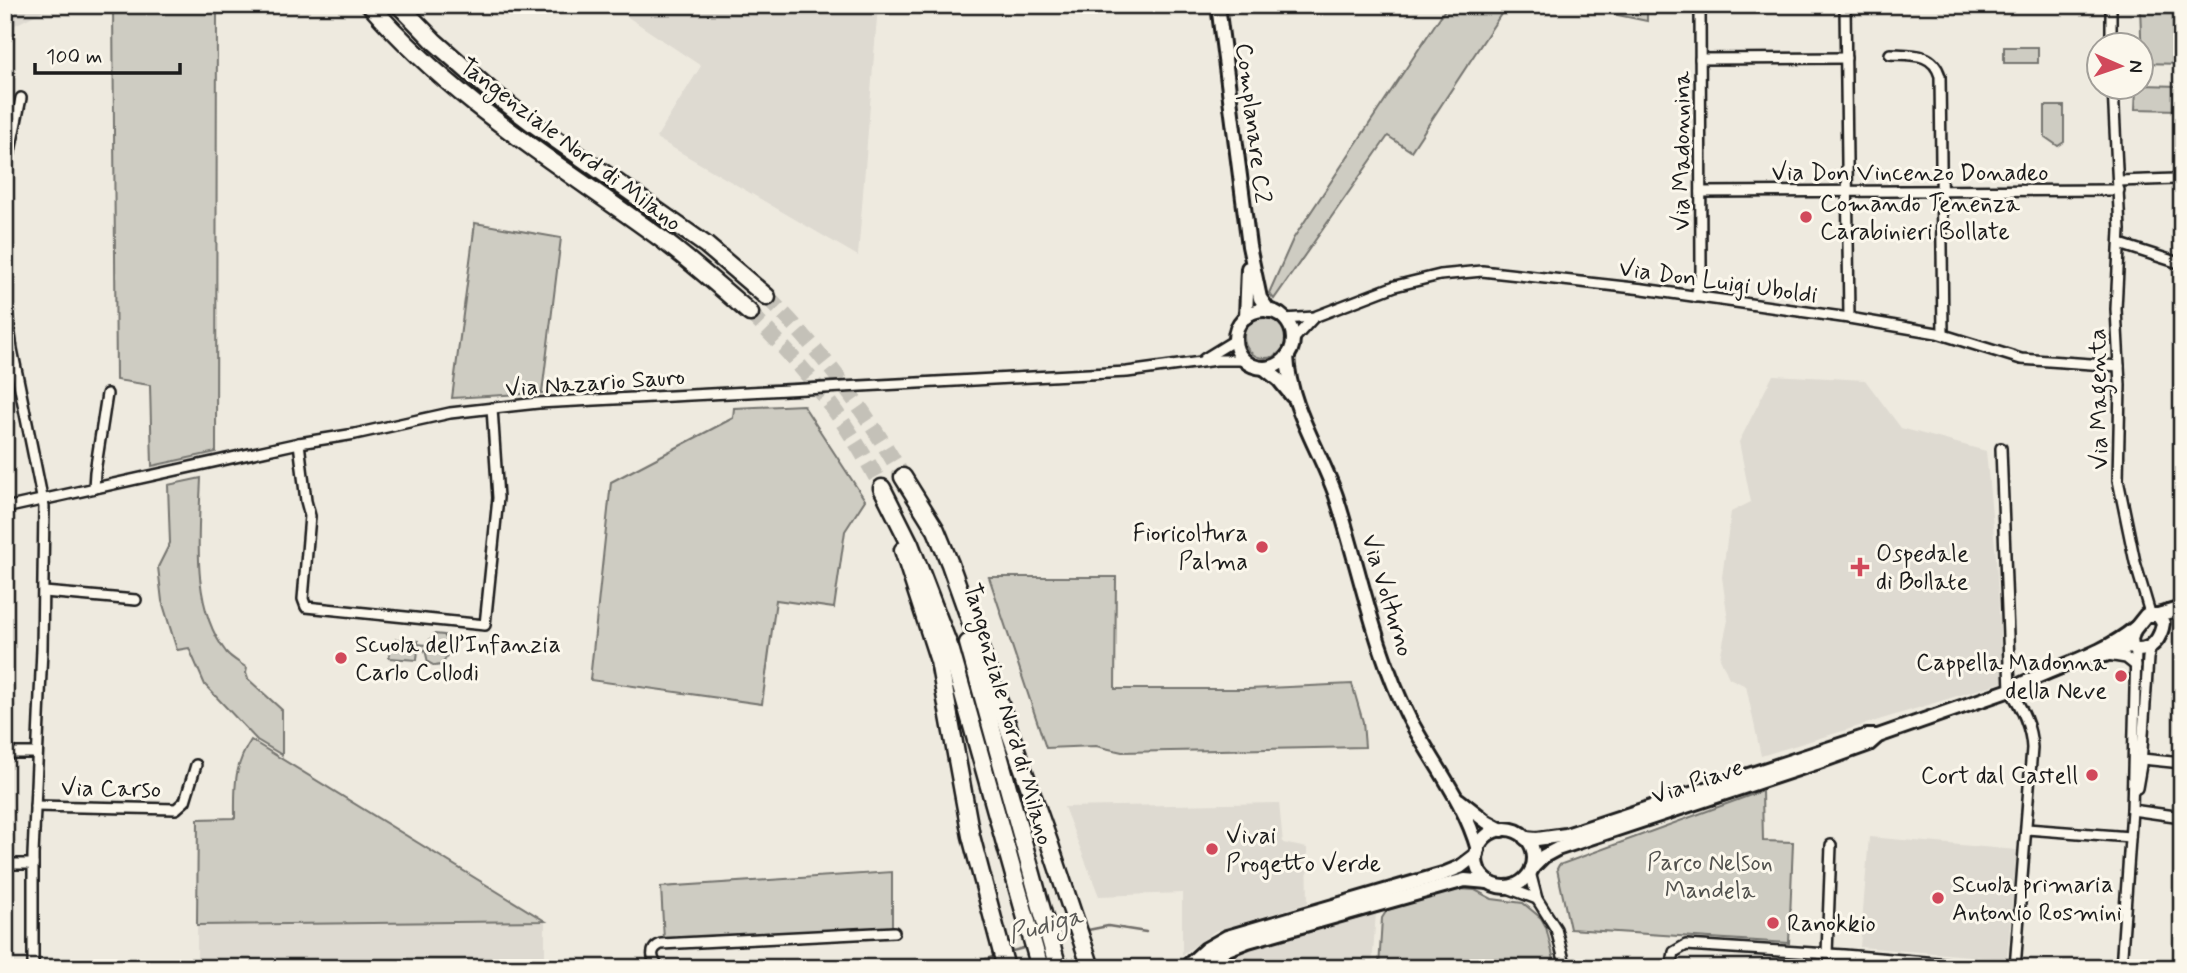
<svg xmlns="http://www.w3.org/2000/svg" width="2187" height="973" viewBox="0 0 2187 973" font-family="Mynerve,sans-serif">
	<rect width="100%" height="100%" fill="#eeeadf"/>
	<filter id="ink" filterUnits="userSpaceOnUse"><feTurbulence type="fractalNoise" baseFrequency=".0143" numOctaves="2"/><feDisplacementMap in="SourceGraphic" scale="14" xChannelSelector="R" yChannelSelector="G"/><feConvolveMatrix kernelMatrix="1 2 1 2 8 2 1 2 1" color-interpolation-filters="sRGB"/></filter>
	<g filter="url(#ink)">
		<g fill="#dedad1">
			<path d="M 5,5 L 55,5 L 5,30 Z"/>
			<path d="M 610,5 L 878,5 L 858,256 L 656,138 L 701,66 Z"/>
			<path d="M 1773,375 L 1865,380 L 1901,428 L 1986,451 L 1996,557 L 2003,682 L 1761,756 L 1746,686 L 1729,678 L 1720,658 L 1728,620 L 1722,577 L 1731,512 L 1751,502 L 1739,442 Z"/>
			<path d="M 1279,803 L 1283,843 L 1307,848 L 1308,903 L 1215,931 L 1182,955 L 1182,893 L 1099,896 L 1064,807 Z"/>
			<path d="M 1869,837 L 2017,850 L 2007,959 L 1860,947 Z"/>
			<path d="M 1376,912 L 1372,968 L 1215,968 L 1213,964 L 1223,956 Z"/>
			<path d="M 545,921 L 545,968 L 197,968 L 197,925 Z"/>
		</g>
		<g fill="#ceccc2" stroke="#75746f" stroke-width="2">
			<path d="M 113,5 L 217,5 L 216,452 L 152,466 L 150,385 L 116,380 Z"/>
			<path d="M 1448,5 L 1507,5 L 1411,151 L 1388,136 L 1274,299 L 1269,293 L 1293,239 Z"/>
			<path d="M 1580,5 L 1647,5 L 1647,21 L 1589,9 Z"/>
			<path d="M 2140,5 L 2182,5 L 2182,64 L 2142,63 Z"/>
			<rect x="2004" y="47" width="34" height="16"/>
			<path d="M 2142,85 L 2179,86 L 2179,110 L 2135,109 L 2136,88 L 2142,88 Z"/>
			<path d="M 2045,106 L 2064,106 L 2064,142 L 2058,146 L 2045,137 Z"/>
			<path d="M 475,223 L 561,238 L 542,393 L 452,398 Z"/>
			<circle cx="1265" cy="337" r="21"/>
			<path d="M 803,405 L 865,500 L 845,531 L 834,608 L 776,600 L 762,704 L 590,680 L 611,482 L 733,418 L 734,408 Z"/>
			<path d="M 201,478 C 199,532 190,606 226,652 C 231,658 240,663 247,668 L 246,673 L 248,679 L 282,710 L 282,755 L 257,740 L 205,685 L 189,648 L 177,650 L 162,601 L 158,567 L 170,543 L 168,485 Z"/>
			<path d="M 989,577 L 1116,577 L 1115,689 L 1249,689 L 1352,684 L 1363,722 L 1365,747 L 1122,752 L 1096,746 L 1046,748 Z"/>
			<path d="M 434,634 L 444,635 C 451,645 449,657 441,665 L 435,666 L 428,662 L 425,650 L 418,650 L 417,660 L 389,658 L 390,647 L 395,647 L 396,639 L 418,641 L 418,644 L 426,645 Z"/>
			<path d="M 251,740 L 545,921 L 197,925 L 198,819 L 235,818 C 235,788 233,767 251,740 Z"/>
			<path d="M 1762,791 L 1763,841 L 1793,842 L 1789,943 L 1570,929 L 1557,869 L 1559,865 Z"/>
			<path d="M 892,872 L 892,929 L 664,940 L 661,887 Z"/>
			<path d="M 1459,889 L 1475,890 L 1492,899 L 1523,903 L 1541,918 L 1546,927 L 1556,968 L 1379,968 L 1382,918 L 1389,907 Z"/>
		</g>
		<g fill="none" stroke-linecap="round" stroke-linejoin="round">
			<g stroke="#6f6d69" stroke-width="2.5">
				<path d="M 1083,931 L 1108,926 L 1146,932"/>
				<path d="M 1057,938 L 1074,933"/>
				<path d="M 1009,952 L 1027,947"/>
				<path d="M 955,968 L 996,956"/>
			</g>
			<g stroke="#c4c1b8" stroke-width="16" stroke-dasharray="16 8" stroke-linecap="butt">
				<path d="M 767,297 C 821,350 866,411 903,477"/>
				<path d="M 750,313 C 807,369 845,418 882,488"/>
			</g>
			<defs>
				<g id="street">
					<path d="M 1845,5 L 1849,318"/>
					<path d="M 2111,5 L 2111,46"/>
					<path d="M 1890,54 C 1912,55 1933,52 1940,76 L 1943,334"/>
					<path d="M 1700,59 L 1846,58"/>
					<path d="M 2113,88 L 2120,230 L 2116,309 L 2120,385 L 2118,480 L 2135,562 L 2150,613"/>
					<path d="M 5,175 L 21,98"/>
					<path d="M 2119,181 L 2175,179"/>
					<path d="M 1701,192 L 2119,190"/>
					<path d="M 2120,244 L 2182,264"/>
					<path d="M 1696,297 L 1701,272 L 1700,5"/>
					<path d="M 5,298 L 12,349 L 44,507 L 42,649 L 33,855 L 33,968"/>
					<path d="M 1284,319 L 1314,317 L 1395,286 L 1440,275 L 1482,271 L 1643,289 L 1849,318 L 1937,333 L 2021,359 L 2119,366"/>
					<path d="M 1292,341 L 1314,317"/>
					<path d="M 1204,359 L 1235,340"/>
					<path d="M 299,443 L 306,501 L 310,516 L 303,599 L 306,607 L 485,625 L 498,498 L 492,408"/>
					<path d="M 2001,448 L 2010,690 C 2022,708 2031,726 2032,748 L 2015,968"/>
					<path d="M 94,488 L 95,472 L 107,394"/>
					<path d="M 5,508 L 299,443 L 355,434 L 450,413 L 538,403 L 1127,372 L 1216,360 L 1244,360"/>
					<path d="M 44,592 L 136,600"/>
					<path d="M 2108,655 L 2126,658 L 2136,666"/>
					<path d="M 5,753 L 37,753"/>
					<path d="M 2142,759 L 2182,763"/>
					<path d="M 2137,788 L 2141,765 L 2148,658 L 2151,647"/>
					<path d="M 35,806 L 176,809 L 185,801 L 196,765"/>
					<path d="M 2132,810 L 2182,817"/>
					<path d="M 2027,829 L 2130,837"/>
					<path d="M 5,864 L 33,864"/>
					<path d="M 1530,872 L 1537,899 L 1556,929 L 1566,968"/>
					<path d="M 1505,887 L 1537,899"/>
					<path d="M 1827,954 L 1831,845"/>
					<path d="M 660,968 C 651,960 649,949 661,944 L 894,932"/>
					<path d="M 1671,968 L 1674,952 L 1686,945 L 1844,955 L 1996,968"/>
					<path d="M 2121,968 L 2132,810 L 2136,650"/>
				</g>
				<g id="secondary">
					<path d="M 1218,5 L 1249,246 L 1260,298 L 1269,311"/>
					<circle cx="1264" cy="339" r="29"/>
					<path d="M 1246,317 L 1248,268"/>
					<path d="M 1287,356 C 1289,406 1320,450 1336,496 C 1360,570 1374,649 1409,718 C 1432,762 1465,802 1478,850"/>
					<path d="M 1264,368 L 1279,380 L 1292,396"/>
					<path d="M 2158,615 L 2163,623 C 2161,638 2152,651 2136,650 L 2132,647 L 2131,639 L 2134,630 L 2146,615 L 2158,615 L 2175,610"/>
					<path d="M 2105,655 L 2124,648 L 2132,647"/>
					<path d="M 1459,800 L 1487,822 L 1502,830"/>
					<circle cx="1505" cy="858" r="29"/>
					<path d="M 1525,838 L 1537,839 L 1566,835 L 1867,736 L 1878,736 L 2010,690 C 2050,667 2099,658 2135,628"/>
					<path d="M 1532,868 L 1544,856 L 1557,849 L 1816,763 L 1869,744 L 1878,736"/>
					<path d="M 1185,968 L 1206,949 L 1227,937 L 1443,874 L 1460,867 L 1477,854"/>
					<path d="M 1200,968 L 1220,952 L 1248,941 L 1465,880 L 1488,882"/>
				</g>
				<g id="highway">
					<path d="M 370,5 C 451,99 557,163 656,235 C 689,259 719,286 750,313"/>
					<path d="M 399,5 L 435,42 L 492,92 L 531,122 L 706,245 L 767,297"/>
					<path d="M 903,477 L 936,530 L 950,564 L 1049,842 L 1091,968"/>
					<path d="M 882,488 L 910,544 L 951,651 L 1040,968"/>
					<path d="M 903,550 L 939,661 L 971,836 L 1006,968"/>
					<path d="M 968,643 L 1058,968"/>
				</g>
			</defs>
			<use href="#street" stroke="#1c1c1c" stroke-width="14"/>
			<use href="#secondary" stroke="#1c1c1c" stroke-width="18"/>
			<use href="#highway" stroke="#1c1c1c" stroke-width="21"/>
			<use href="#street" stroke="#fbf7ec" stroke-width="9"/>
			<use href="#secondary" stroke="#fbf7ec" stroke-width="12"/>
			<use href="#highway" stroke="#fbf7ec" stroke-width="16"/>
		</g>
	</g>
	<g fill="#d1495b" stroke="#fbf7ec" stroke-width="2.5">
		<circle cx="1806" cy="217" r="7"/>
		<circle cx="1262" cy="547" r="7"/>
		<path d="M1856.5 556.5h7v7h7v7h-7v7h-7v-7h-7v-7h7z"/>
		<circle cx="341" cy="658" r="7"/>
		<circle cx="2121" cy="676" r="7"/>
		<circle cx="2092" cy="775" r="7"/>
		<circle cx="1212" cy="849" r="7"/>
		<circle cx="1938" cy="898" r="7"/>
		<circle cx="1773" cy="923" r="7"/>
	</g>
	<g text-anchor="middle" stroke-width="6" stroke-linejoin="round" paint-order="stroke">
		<g font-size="24" fill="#1c1c1c" stroke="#fbf7ec">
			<text transform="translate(1254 123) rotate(83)" y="8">Complanare C2</text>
			<text transform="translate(571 144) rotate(37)" y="8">Tangenziale Nord di Milano</text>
			<text transform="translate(1681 151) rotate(-90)" y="8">Via Madonnina</text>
			<text x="1910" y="180">Via Don Vincenzo Donadeo</text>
			<text transform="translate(1718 281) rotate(8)" y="8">Via Don Luigi Uboldi</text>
			<text transform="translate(595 382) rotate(-4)" y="8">Via Nazario Sauro</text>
			<text transform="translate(2098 399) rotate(-91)" y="8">Via Magenta</text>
			<text transform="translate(1388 595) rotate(73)" y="8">Via Volturno</text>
			<text transform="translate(1009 714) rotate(74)" y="8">Tangenziale Nord di Milano</text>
			<text transform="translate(1697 781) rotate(-19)" y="8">Via Piave</text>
			<text transform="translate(111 788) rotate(1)" y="8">Via Carso</text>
		</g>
		<g font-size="24" fill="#1c1c1c" stroke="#fbf7ec" text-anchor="start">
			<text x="1820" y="211">Comando Tenenza<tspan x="1820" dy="28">Carabinieri Bollate</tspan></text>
			<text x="1248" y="541" text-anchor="end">Fioricoltura<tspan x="1248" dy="28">Palma</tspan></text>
			<text x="1876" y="561">Ospedale<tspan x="1876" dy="28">di Bollate</tspan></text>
			<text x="355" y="652">Scuola dell’Infanzia<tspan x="355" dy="28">Carlo Collodi</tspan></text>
			<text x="2107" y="670" text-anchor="end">Cappella Madonna<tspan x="2107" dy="28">della Neve</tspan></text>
			<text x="2078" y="783" text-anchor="end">Cort dal Castell</text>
			<text x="1226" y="843">Vivai<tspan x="1226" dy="28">Progetto Verde</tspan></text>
			<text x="1952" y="892">Scuola primaria<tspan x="1952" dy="28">Antonio Rosmini</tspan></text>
			<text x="1787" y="931">Ranokkio</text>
		</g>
		<g font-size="24" fill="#51514e" stroke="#fbf7ec">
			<text x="1710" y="870">Parco Nelson<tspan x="1710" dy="28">Mandela</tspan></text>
		</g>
		<g font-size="26" font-style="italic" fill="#5a5956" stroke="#fbf7ec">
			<text transform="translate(1045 924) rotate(-15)" y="9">Pudiga</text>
		</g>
	</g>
	<rect width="2187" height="973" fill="none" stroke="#fbf7ec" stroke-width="28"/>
	<rect x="14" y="14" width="2159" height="945" fill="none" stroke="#1c1c1c" stroke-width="2.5" filter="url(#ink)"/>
	<g transform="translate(2120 66) rotate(92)"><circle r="33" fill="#fbf7ec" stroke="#a29f99" stroke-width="2"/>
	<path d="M0-5L12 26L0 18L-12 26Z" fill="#d1495b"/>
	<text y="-10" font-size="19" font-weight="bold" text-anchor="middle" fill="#1c1c1c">N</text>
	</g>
	<path d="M35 63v10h145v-10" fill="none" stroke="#1c1c1c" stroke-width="3.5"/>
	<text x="46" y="63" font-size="21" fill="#1c1c1c" stroke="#fbf7ec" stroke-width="5" paint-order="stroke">100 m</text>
</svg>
